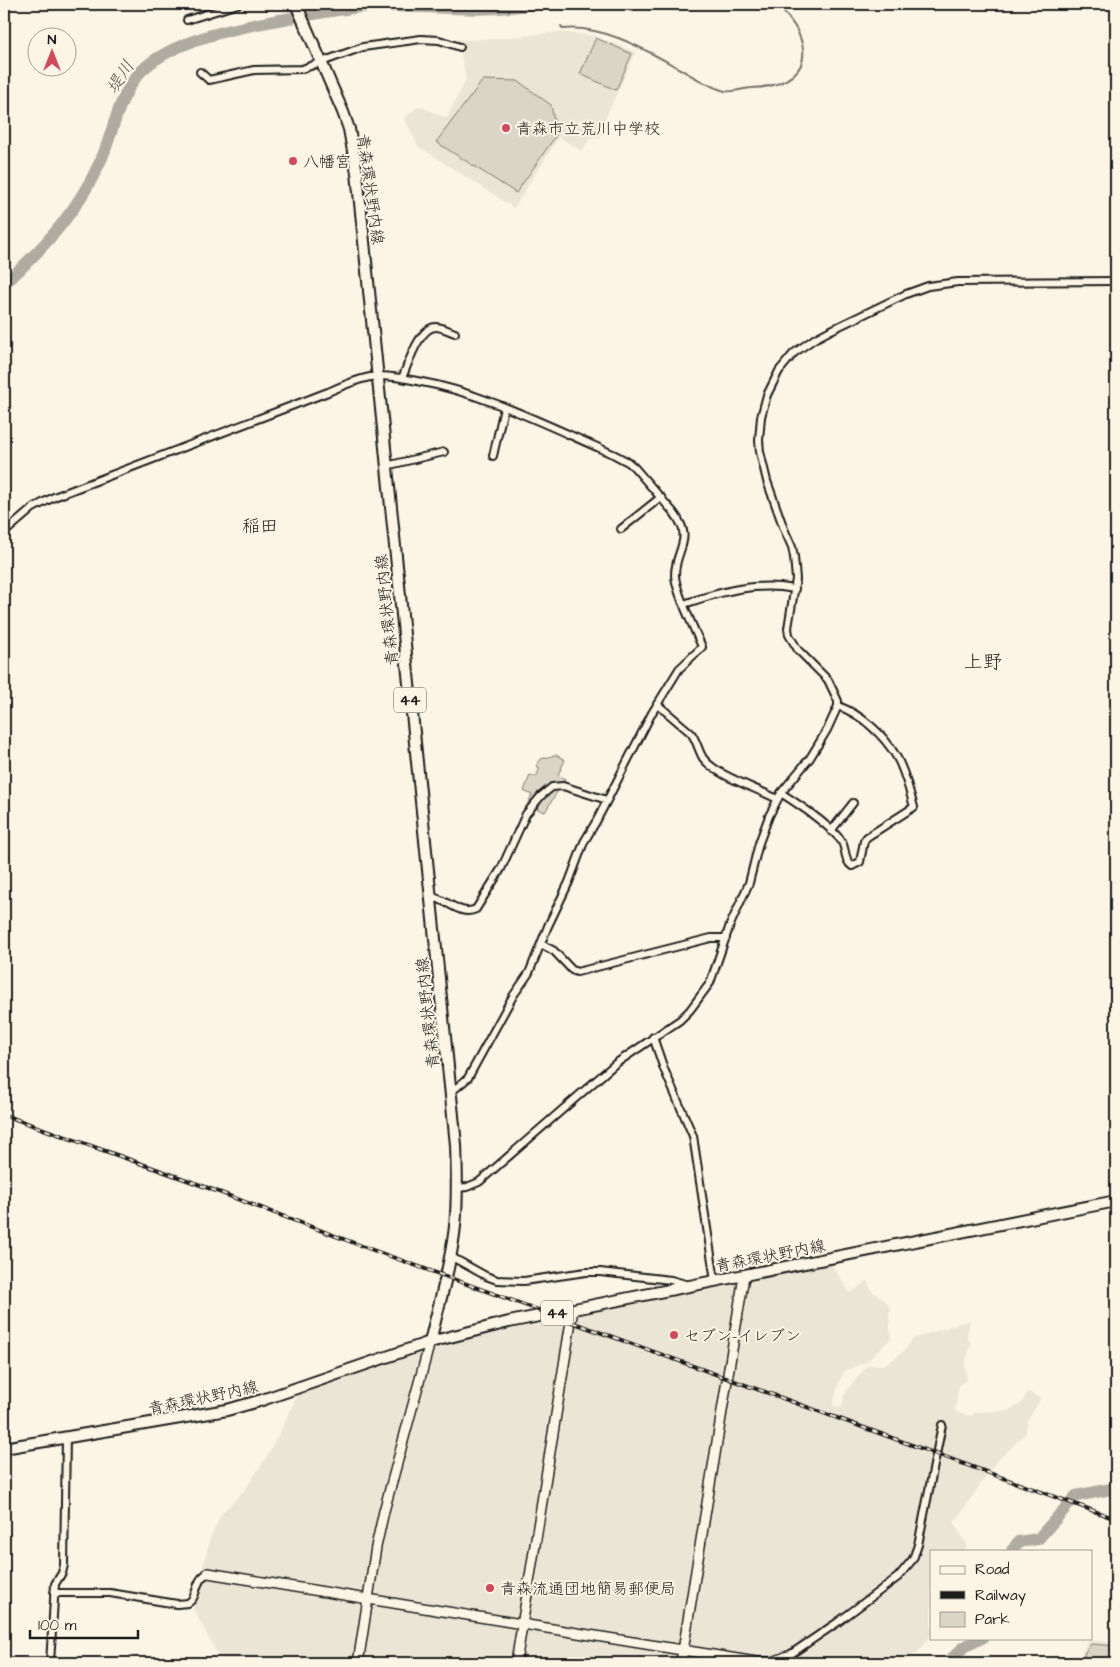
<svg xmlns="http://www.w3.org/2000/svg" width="1120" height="1667" viewBox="0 0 1120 1667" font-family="'Architects Daughter','Klee One',sans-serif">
	<rect width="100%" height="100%" fill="#fcf5e5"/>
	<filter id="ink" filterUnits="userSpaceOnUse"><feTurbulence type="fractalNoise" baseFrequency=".02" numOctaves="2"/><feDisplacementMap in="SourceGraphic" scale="10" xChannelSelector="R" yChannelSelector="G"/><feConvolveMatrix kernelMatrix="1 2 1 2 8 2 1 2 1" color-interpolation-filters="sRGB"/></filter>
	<g filter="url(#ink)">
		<g fill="#ebe5d6">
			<path d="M 560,32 L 595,36 L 636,52 L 607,114 L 600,139 L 591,137 L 582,151 L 559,137 L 514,208 L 418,146 L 404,118 L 419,106 L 447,118 L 466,79 L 458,40 L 493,39 Z"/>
			<path d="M 832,1265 L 850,1293 L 867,1281 L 872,1291 L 886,1301 L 892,1311 L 889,1313 L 891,1339 L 866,1362 L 845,1371 L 839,1382 L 833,1405 L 842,1408 L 844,1396 L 850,1386 L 868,1365 L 884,1365 L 895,1358 L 907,1348 L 912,1339 L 970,1320 L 967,1337 L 971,1343 L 965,1364 L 967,1380 L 959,1385 L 955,1410 L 959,1413 L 971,1416 L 976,1412 L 1007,1411 L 1021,1404 L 1028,1392 L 1041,1398 L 1027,1422 L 1026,1433 L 995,1463 L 954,1523 L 967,1545 L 965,1551 L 931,1551 L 931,1635 L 922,1648 L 904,1663 L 222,1663 L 194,1610 L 194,1602 L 210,1539 L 221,1514 L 244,1491 L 264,1461 L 279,1434 L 298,1394 L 443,1344 L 582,1314 Z"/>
			<path d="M 1088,1640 L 1116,1643 L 1116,1663 L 1077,1663 Z"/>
		</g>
		<g fill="#dbd5c8" stroke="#7c7872">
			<path d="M 596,38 L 632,54 L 616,90 L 580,74 Z"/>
			<path d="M 483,80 L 518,81 L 551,105 L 557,134 L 516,193 L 436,142 Z"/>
			<path d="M 556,755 L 565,760 L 558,775 L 565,779 L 545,812 L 527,805 L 532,795 L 524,791 L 530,775 L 536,777 L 540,768 L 536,766 L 541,759 Z"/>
			<path d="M 1091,1644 L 1116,1646 L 1116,1663 L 1082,1663 L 1085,1652 Z"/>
		</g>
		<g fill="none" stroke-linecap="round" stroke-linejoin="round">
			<g stroke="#75726c" stroke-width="2">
				<path d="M 552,4 L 553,8"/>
				<path d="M 561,26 L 563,29 C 600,25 639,46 671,64 C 688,73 706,86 725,91 C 733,93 743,88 752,88 C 783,87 815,72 799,35 C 795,23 784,13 777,4"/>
			</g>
			<g stroke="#b0aba1" stroke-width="12">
				<path d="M 4,282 L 10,279 C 48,243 79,209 101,160 C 113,133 117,102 136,77 C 168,37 255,24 303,16 C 326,12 351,7 374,6 C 427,5 480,14 533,4"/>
				<path d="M 1012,1551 L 1018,1542 L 1038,1539 L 1076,1496 L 1116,1488"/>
				<path d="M 947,1663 L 964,1647 L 982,1638"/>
			</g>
			<defs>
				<g id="minor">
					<path d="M 187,20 L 238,4"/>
					<path d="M 200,72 L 209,80 L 254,70 L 302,69 L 363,47 L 421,39 L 439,40 L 460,47"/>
					<path d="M 402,378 C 408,365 419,327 436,327 C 442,327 449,331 455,333"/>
					<path d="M 493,456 L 504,408"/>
					<path d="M 386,466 L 444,452"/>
					<path d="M 621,529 L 661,497"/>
					<path d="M 4,533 L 33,508 L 54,497 L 328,392 C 342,386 357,379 371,377 C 387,375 402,378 417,381 C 485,393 550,427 613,454 L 628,462 L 634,467 L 674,513 C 695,540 675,549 675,575 C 675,591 695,630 702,647 L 679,669 L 652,713 L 597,820 L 584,842 L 569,882 L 548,926 L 529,973 L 513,996 L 468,1078 L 456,1088 L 450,1089"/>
					<path d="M 684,604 C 723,591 754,582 795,589"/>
					<path d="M 657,704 L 691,733 C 697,741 698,750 703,758 C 716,776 757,788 777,799"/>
					<path d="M 781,793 C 801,806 824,821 840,839 C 847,847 843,860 852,866 L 860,862 L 864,841 L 867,837 L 914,807 C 909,790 905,771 896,756 C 884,735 861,714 838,706"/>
					<path d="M 831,831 L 853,803"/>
					<path d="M 431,897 C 446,898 460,917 476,909 L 501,869 L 526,814 L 541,796 L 552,787 L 563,786 L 607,800"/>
					<path d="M 541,944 L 554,951 L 572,970 L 577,972 L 711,938 L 726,938"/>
					<path d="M 653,1037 L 664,1069 L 693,1136 L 715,1281"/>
					<path d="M 457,1188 L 467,1187 L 479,1182 L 615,1064 L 680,1020 L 690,1010 L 710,983 L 730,925 L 749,883 L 759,843 L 769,816 L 781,793 L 810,758 L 827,730 L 838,706 L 838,701 L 828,680 L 798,650 L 789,635 L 788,628 L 796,579 L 794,557 L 792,547 L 784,529 L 767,481 L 760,452 L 759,440 L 761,417 L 767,395 L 779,371 L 794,353 L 814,339 L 829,331 L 906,294 L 928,286 L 958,282 L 1116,281"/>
					<path d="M 450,1256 L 486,1276 L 497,1280 L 524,1281 L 586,1272 L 600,1272 L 671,1280 L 689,1285"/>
					<path d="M 54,1593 L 110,1593 L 177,1604 L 188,1603 C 199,1597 193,1581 208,1573"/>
					<path d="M 788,1656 L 838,1622 L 898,1577 L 913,1559 L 918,1545 L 942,1425"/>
					<path d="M 50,1663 L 55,1584 L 62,1573 L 64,1565 L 66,1438"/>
				</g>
				<g id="tertiary">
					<path d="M 208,1573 L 756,1662 L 773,1662 L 788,1656"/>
					<path d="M 358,1663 L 376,1547 L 384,1511 L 430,1342"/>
					<path d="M 516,1663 L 573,1309"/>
					<path d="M 681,1663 L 744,1276"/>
				</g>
				<g id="primary">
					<path d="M 296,4 L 343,112 L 349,129 L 357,173 L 456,1145 C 457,1172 458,1199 455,1226 C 451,1265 439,1303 430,1342"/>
					<path d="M 4,1448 L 227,1410 L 262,1400 L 430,1342 L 509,1322 L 1116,1201"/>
				</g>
			</defs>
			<use href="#minor" stroke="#1c1c1c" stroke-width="10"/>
			<use href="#tertiary" stroke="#1c1c1c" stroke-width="12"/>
			<use href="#primary" stroke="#1c1c1c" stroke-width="14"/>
			<use href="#minor" stroke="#fcf5e5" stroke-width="6"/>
			<use href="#tertiary" stroke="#fcf5e5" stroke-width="9"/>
			<use href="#primary" stroke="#fcf5e5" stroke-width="10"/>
			<defs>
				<path id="rail" d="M 4,1115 L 187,1180 L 370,1249 L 1116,1519"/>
			</defs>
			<use href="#rail" stroke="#1c1c1c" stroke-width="4"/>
			<use href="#rail" stroke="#fcf5e5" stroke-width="2" stroke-dasharray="5.5" stroke-linecap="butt"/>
		</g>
	</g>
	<g fill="#d1495b" stroke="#fcf5e5" stroke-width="2">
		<circle cx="506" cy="128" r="5"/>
		<circle cx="293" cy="161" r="5"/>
		<circle cx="674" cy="1335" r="5"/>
		<circle cx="490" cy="1588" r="5"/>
	</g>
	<g text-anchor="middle" stroke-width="4" stroke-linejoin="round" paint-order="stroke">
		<g fill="#fcf5e5" stroke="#5f5d58" stroke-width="1">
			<rect x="394" y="687.5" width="32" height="25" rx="4"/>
			<rect x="541" y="1300.5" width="32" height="25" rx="4"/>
		</g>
		<g font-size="15" font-weight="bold" fill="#1c1c1c">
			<text x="410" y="705">44</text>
			<text x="557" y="1318">44</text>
		</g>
		<g font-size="16" fill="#1c1c1c" stroke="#fcf5e5" text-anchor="start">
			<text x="516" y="134">青森市立荒川中学校</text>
			<text x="303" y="167">八幡宮</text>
			<text x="684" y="1341">セブン-イレブン</text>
			<text x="500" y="1594">青森流通団地簡易郵便局</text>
		</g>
		<g font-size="16" fill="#1c1c1c" stroke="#fcf5e5">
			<text transform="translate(371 189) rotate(82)" y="6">青森環状野内線</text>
			<text transform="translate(386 610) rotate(-96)" y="6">青森環状野内線</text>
			<text transform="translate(427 1013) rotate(-96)" y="6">青森環状野内線</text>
			<text transform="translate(770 1255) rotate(-11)" y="6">青森環状野内線</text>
			<text transform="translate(203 1397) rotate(-12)" y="6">青森環状野内線</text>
		</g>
		<g font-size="18" font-style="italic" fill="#575551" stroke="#fcf5e5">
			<text transform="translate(120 77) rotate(-57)" y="6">堤川</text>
		</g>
		<g font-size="18" fill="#1c1c1c" stroke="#fcf5e5">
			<text x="260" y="532">稲田</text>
		</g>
		<g font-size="19" fill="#1c1c1c" stroke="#fcf5e5">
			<text x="983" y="668">上野</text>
		</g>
	</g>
	<rect width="1120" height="1667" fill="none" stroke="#fcf5e5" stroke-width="20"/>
	<rect x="10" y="10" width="1100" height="1647" fill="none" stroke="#1c1c1c" stroke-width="2" filter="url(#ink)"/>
	<rect x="930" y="1550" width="162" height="90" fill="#fcf5e5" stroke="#a29e95"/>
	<rect x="940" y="1566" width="25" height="8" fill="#fcf5e5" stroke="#a29e95"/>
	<text x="975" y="1574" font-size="15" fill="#1c1c1c">Road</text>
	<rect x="940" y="1591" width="25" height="8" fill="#1c1c1c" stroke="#a29e95"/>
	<text x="975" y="1600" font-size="15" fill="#1c1c1c">Railway</text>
	<rect x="940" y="1612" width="25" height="15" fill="#dbd5c8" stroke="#a29e95"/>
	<text x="975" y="1624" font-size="15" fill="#1c1c1c">Park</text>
	<g transform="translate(52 52)"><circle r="24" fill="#fcf5e5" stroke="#a29e95"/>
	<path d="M0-4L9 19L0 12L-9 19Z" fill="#d1495b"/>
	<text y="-8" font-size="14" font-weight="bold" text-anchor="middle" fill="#1c1c1c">N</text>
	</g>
	<path d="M30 1630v8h108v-8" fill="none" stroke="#1c1c1c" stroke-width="2.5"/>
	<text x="38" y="1630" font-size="15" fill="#1c1c1c" stroke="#fcf5e5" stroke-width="4" paint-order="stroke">100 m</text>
</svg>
